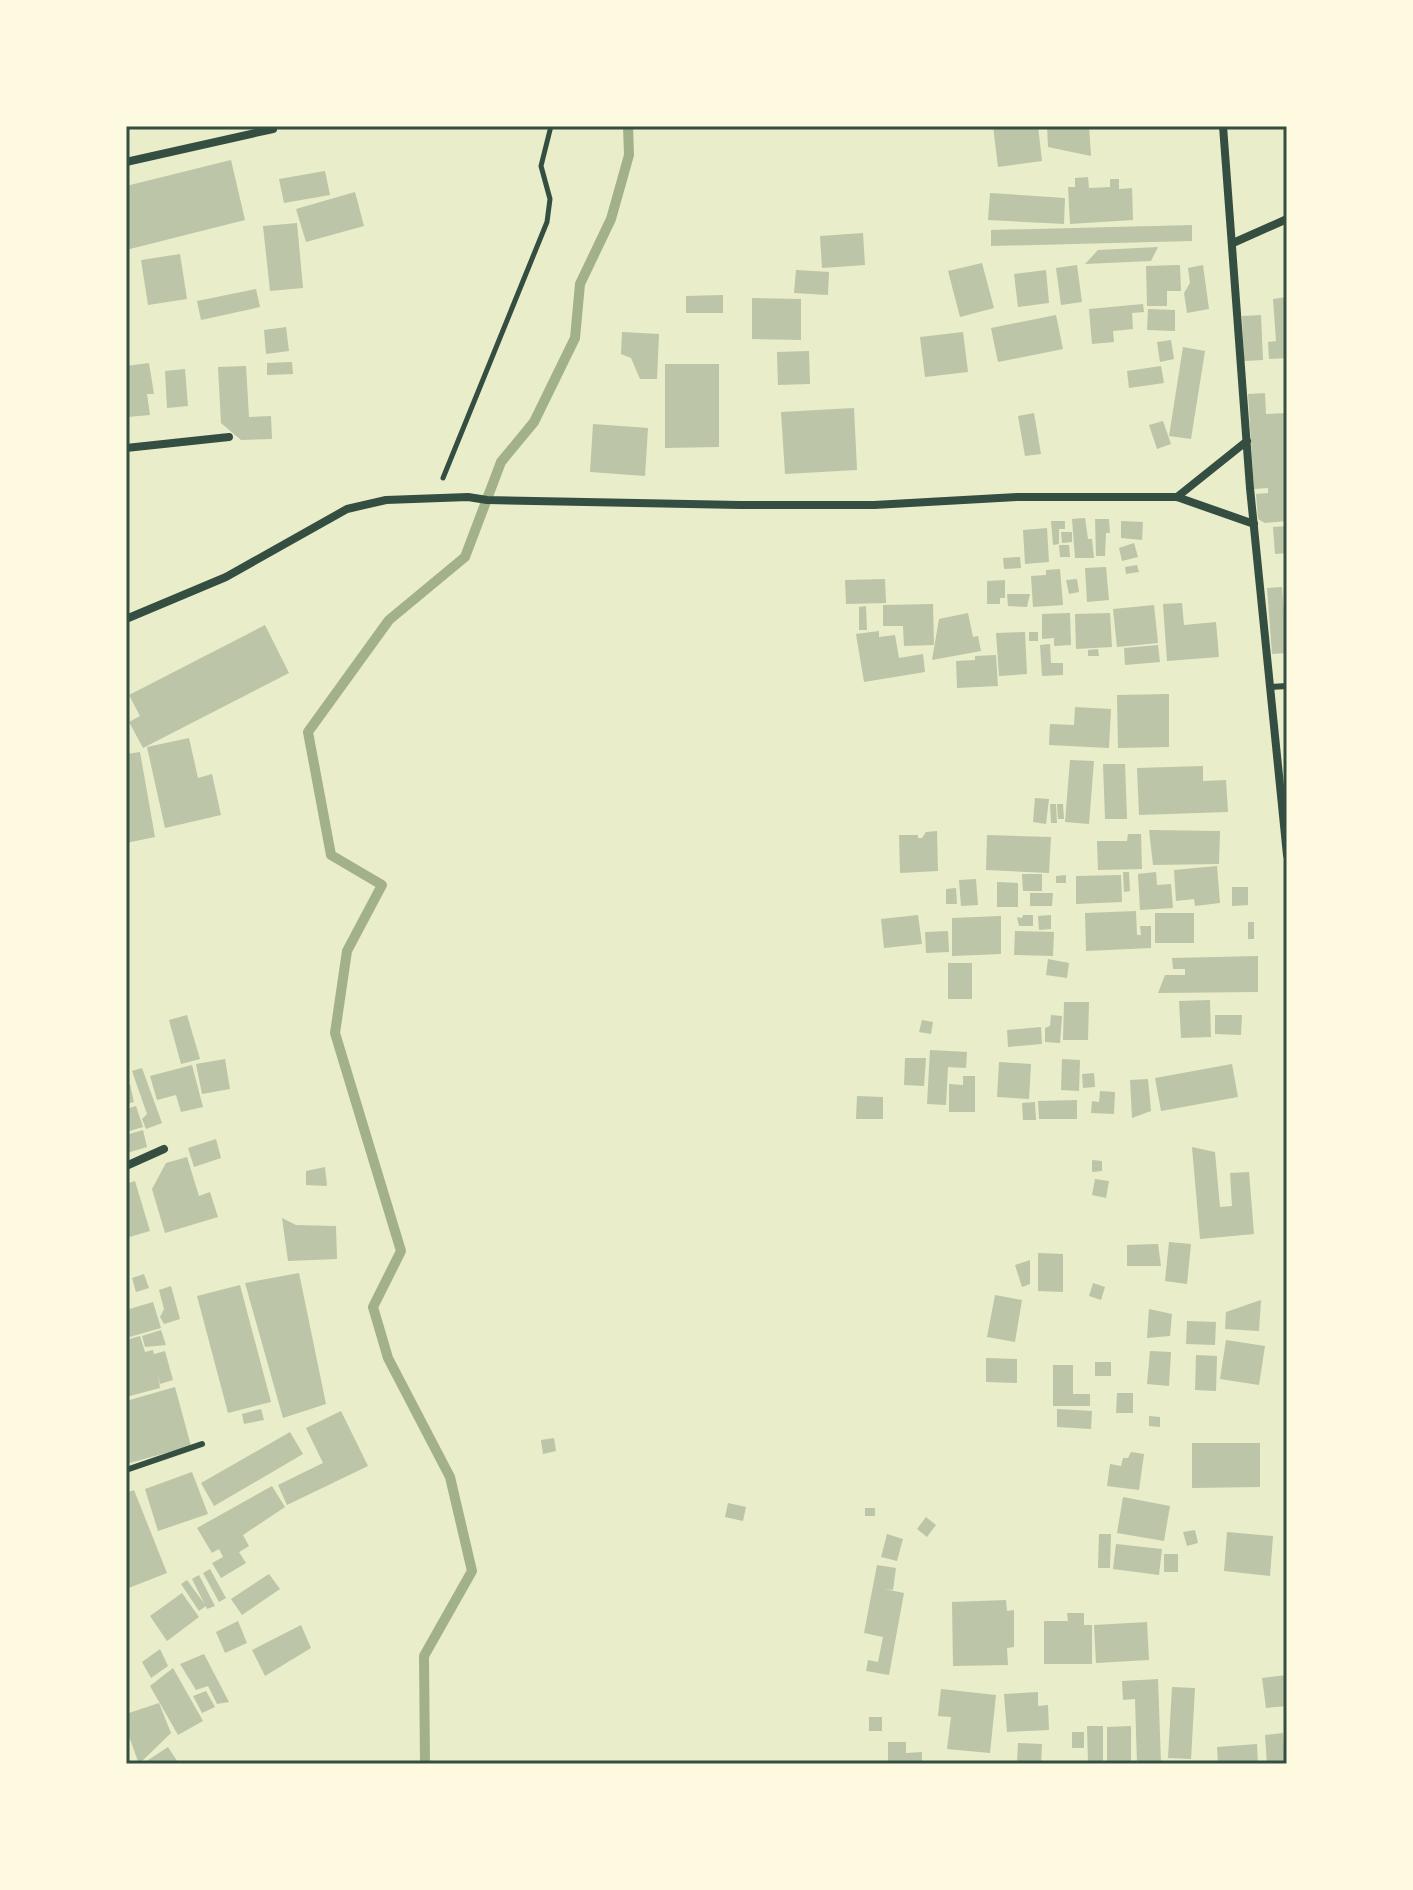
<svg xmlns="http://www.w3.org/2000/svg" width="1413" height="1890" viewBox="0 0 1413 1890" font-family="'Source Sans 3',sans-serif">
	<rect width="100%" height="100%" fill="#e9edc9"/>
	<g fill="none" stroke-linecap="round" stroke-linejoin="round">
		<path stroke="#a3b18a" stroke-width="10" d="M 425,1764 L 424,1656 L 472,1571 L 450,1477 L 388,1358 L 373,1307 L 401,1251 L 335,1033 L 347,951 L 382,885 L 331,855 L 308,732 L 389,620 L 465,557 L 501,462 L 534,422 L 575,338 L 580,284 L 611,219 L 629,155 L 628,126"/>
	</g>
	<g fill="#bcc5a7">
		<path d="M 993,126 L 1038,126 L 1042,161 L 998,167 Z"/>
		<path d="M 1047,126 L 1089,126 L 1091,156 L 1048,147 Z"/>
		<path d="M 231,160 L 245,220 L 126,250 L 126,186 Z"/>
		<path d="M 325,171 L 330,195 L 284,203 L 279,179 Z"/>
		<path d="M 1088,177 L 1089,188 L 1110,187 L 1110,179 L 1119,179 L 1119,189 L 1132,188 L 1133,220 L 1070,224 L 1068,187 L 1075,187 L 1075,178 Z"/>
		<path d="M 355,192 L 364,226 L 306,242 L 296,209 Z"/>
		<path d="M 990,193 L 1065,198 L 1064,224 L 988,220 Z"/>
		<path d="M 297,223 L 303,288 L 270,291 L 263,226 Z"/>
		<path d="M 1192,225 L 1192,241 L 991,246 L 991,230 Z"/>
		<path d="M 863,233 L 865,265 L 822,268 L 820,236 Z"/>
		<path d="M 1158,247 L 1151,261 L 1085,264 L 1098,250 Z"/>
		<path d="M 180,254 L 187,299 L 148,305 L 141,260 Z"/>
		<path d="M 982,263 L 994,308 L 960,317 L 948,271 Z"/>
		<path d="M 1077,265 L 1082,302 L 1061,305 L 1056,268 Z"/>
		<path d="M 1180,265 L 1181,291 L 1167,291 L 1167,306 L 1147,306 L 1146,266 Z"/>
		<path d="M 1203,265 L 1209,309 L 1187,313 L 1184,293 L 1190,283 L 1188,268 Z"/>
		<path d="M 796,270 L 829,272 L 828,295 L 794,293 Z"/>
		<path d="M 1046,270 L 1049,303 L 1018,307 L 1014,274 Z"/>
		<path d="M 256,289 L 260,307 L 201,320 L 197,301 Z"/>
		<path d="M 723,295 L 723,313 L 686,313 L 686,296 Z"/>
		<path d="M 1287,297 L 1287,358 L 1269,359 L 1268,342 L 1276,341 L 1273,299 Z"/>
		<path d="M 752,298 L 801,299 L 801,340 L 752,339 Z"/>
		<path d="M 1143,304 L 1144,312 L 1132,313 L 1133,329 L 1113,331 L 1114,342 L 1092,344 L 1089,309 Z"/>
		<path d="M 1148,309 L 1175,310 L 1175,331 L 1147,330 Z"/>
		<path d="M 1056,315 L 1063,349 L 998,362 L 991,328 Z"/>
		<path d="M 1261,315 L 1263,360 L 1244,361 L 1242,316 Z"/>
		<path d="M 286,327 L 289,351 L 266,354 L 264,330 Z"/>
		<path d="M 622,332 L 659,334 L 657,379 L 640,379 L 631,358 L 621,354 Z"/>
		<path d="M 963,332 L 968,372 L 925,377 L 920,337 Z"/>
		<path d="M 1171,340 L 1174,359 L 1160,362 L 1157,342 Z"/>
		<path d="M 1183,347 L 1205,351 L 1191,439 L 1169,436 Z"/>
		<path d="M 809,351 L 810,384 L 778,385 L 777,352 Z"/>
		<path d="M 292,362 L 293,374 L 267,375 L 267,363 Z"/>
		<path d="M 149,363 L 154,394 L 147,394 L 150,415 L 128,417 L 126,413 L 126,366 Z"/>
		<path d="M 665,364 L 719,364 L 719,447 L 665,448 Z"/>
		<path d="M 246,366 L 249,417 L 271,416 L 272,439 L 241,440 L 221,423 L 218,367 Z"/>
		<path d="M 1161,366 L 1164,383 L 1129,388 L 1127,371 Z"/>
		<path d="M 185,369 L 188,406 L 167,408 L 165,371 Z"/>
		<path d="M 1265,393 L 1266,414 L 1287,413 L 1287,521 L 1265,523 L 1258,519 L 1256,494 L 1268,493 L 1268,488 L 1254,489 L 1248,394 Z"/>
		<path d="M 854,408 L 857,470 L 785,474 L 781,412 Z"/>
		<path d="M 1034,413 L 1041,454 L 1025,456 L 1018,416 Z"/>
		<path d="M 1163,421 L 1171,444 L 1157,449 L 1149,425 Z"/>
		<path d="M 593,424 L 648,428 L 645,476 L 590,472 Z"/>
		<path d="M 1085,518 L 1088,539 L 1092,539 L 1094,558 L 1075,558 L 1072,519 Z"/>
		<path d="M 1095,519 L 1109,519 L 1110,533 L 1106,533 L 1105,556 L 1096,556 Z"/>
		<path d="M 1051,521 L 1065,521 L 1065,529 L 1059,529 L 1059,544 L 1053,545 Z"/>
		<path d="M 1121,521 L 1143,522 L 1142,540 L 1121,538 Z"/>
		<path d="M 1287,526 L 1287,553 L 1275,554 L 1273,527 Z"/>
		<path d="M 1047,528 L 1049,562 L 1025,564 L 1023,530 Z"/>
		<path d="M 1061,532 L 1072,532 L 1072,542 L 1062,543 Z"/>
		<path d="M 1134,543 L 1138,557 L 1122,561 L 1119,548 Z"/>
		<path d="M 1059,545 L 1069,545 L 1070,557 L 1060,557 Z"/>
		<path d="M 1020,557 L 1021,568 L 1004,569 L 1003,558 Z"/>
		<path d="M 1137,565 L 1139,572 L 1126,574 L 1125,567 Z"/>
		<path d="M 1106,567 L 1109,600 L 1087,602 L 1085,568 Z"/>
		<path d="M 1060,569 L 1063,605 L 1033,607 L 1031,576 L 1046,575 L 1046,570 Z"/>
		<path d="M 885,579 L 886,603 L 846,604 L 845,580 Z"/>
		<path d="M 1077,579 L 1079,592 L 1069,594 L 1066,580 Z"/>
		<path d="M 1005,580 L 1005,598 L 1000,598 L 1000,604 L 987,604 L 987,581 Z"/>
		<path d="M 1282,587 L 1287,653 L 1272,654 L 1267,588 Z"/>
		<path d="M 1007,594 L 1030,594 L 1027,607 L 1008,606 Z"/>
		<path d="M 1182,603 L 1184,625 L 1216,622 L 1219,657 L 1167,661 L 1163,604 Z"/>
		<path d="M 933,604 L 934,645 L 904,646 L 903,626 L 883,626 L 883,605 Z"/>
		<path d="M 1154,605 L 1158,643 L 1117,647 L 1113,609 Z"/>
		<path d="M 866,606 L 867,630 L 859,630 L 859,607 Z"/>
		<path d="M 968,613 L 973,637 L 978,636 L 981,651 L 932,660 L 939,619 Z"/>
		<path d="M 1070,613 L 1071,645 L 1054,646 L 1054,638 L 1042,639 L 1042,614 Z"/>
		<path d="M 1110,613 L 1112,647 L 1076,649 L 1075,614 Z"/>
		<path d="M 265,625 L 289,673 L 143,748 L 129,722 L 140,716 L 129,695 Z"/>
		<path d="M 879,631 L 879,637 L 895,635 L 899,658 L 923,654 L 925,672 L 864,682 L 856,634 Z"/>
		<path d="M 1025,632 L 1027,674 L 999,676 L 996,633 Z"/>
		<rect x="1029" y="632" width="9" height="9"/>
		<path d="M 1050,644 L 1051,663 L 1063,663 L 1063,675 L 1042,676 L 1040,645 Z"/>
		<path d="M 1158,645 L 1160,662 L 1125,665 L 1124,648 Z"/>
		<path d="M 1098,649 L 1099,656 L 1088,656 L 1088,650 Z"/>
		<path d="M 996,655 L 998,686 L 957,688 L 956,661 L 975,660 L 975,656 Z"/>
		<path d="M 1169,694 L 1169,747 L 1118,748 L 1117,695 Z"/>
		<path d="M 1075,707 L 1111,709 L 1109,748 L 1049,745 L 1050,724 L 1074,725 Z"/>
		<path d="M 189,738 L 198,778 L 212,774 L 221,815 L 165,828 L 147,747 Z"/>
		<path d="M 140,752 L 155,837 L 126,843 L 126,754 Z"/>
		<path d="M 1070,760 L 1094,761 L 1089,824 L 1065,822 Z"/>
		<path d="M 1103,764 L 1125,764 L 1127,819 L 1105,819 Z"/>
		<path d="M 1203,766 L 1203,781 L 1226,780 L 1228,812 L 1139,815 L 1137,768 Z"/>
		<path d="M 1035,798 L 1049,799 L 1046,824 L 1033,822 Z"/>
		<path d="M 1050,804 L 1056,804 L 1057,823 L 1051,823 Z"/>
		<path d="M 1057,804 L 1063,804 L 1064,819 L 1058,819 Z"/>
		<path d="M 1149,830 L 1220,831 L 1219,864 L 1153,865 Z"/>
		<path d="M 937,831 L 938,871 L 900,873 L 899,835 L 918,835 L 918,838 L 922,838 L 926,832 Z"/>
		<path d="M 1128,834 L 1141,834 L 1142,869 L 1098,870 L 1097,841 L 1127,841 Z"/>
		<path d="M 987,835 L 1051,837 L 1049,873 L 986,870 Z"/>
		<path d="M 1217,866 L 1220,903 L 1195,906 L 1194,899 L 1176,901 L 1174,870 Z"/>
		<path d="M 1123,872 L 1129,872 L 1130,891 L 1124,892 Z"/>
		<path d="M 1156,872 L 1157,885 L 1171,884 L 1173,908 L 1140,910 L 1138,874 Z"/>
		<path d="M 1022,874 L 1042,874 L 1042,891 L 1023,891 Z"/>
		<path d="M 1066,875 L 1066,883 L 1056,883 L 1056,876 Z"/>
		<path d="M 1121,875 L 1122,902 L 1076,904 L 1076,876 Z"/>
		<path d="M 976,879 L 978,905 L 961,906 L 959,880 Z"/>
		<path d="M 997,882 L 1018,883 L 1018,907 L 997,907 Z"/>
		<path d="M 1232,887 L 1248,887 L 1248,905 L 1232,906 Z"/>
		<path d="M 956,888 L 957,904 L 946,904 L 946,889 Z"/>
		<path d="M 1030,893 L 1053,893 L 1052,906 L 1030,906 Z"/>
		<path d="M 1136,911 L 1137,935 L 1141,935 L 1140,926 L 1151,926 L 1151,948 L 1086,951 L 1085,913 Z"/>
		<rect x="1155" y="913" width="39" height="30"/>
		<path d="M 918,915 L 922,944 L 884,948 L 881,919 Z"/>
		<path d="M 1023,915 L 1033,915 L 1033,926 L 1019,926 L 1017,917 L 1022,918 Z"/>
		<path d="M 1051,915 L 1051,929 L 1039,930 L 1038,916 Z"/>
		<path d="M 1001,916 L 1001,954 L 952,956 L 952,918 Z"/>
		<rect x="1248" y="922" width="6" height="17"/>
		<path d="M 948,931 L 949,952 L 926,953 L 925,932 Z"/>
		<path d="M 1015,931 L 1054,932 L 1053,956 L 1014,955 Z"/>
		<path d="M 1258,956 L 1258,992 L 1158,993 L 1165,975 L 1185,975 L 1185,969 L 1173,969 L 1172,958 Z"/>
		<path d="M 1048,959 L 1069,963 L 1067,978 L 1046,975 Z"/>
		<rect x="948" y="963" width="24" height="36"/>
		<path d="M 1210,1000 L 1211,1037 L 1181,1038 L 1179,1001 Z"/>
		<path d="M 1064,1002 L 1089,1002 L 1088,1040 L 1063,1040 Z"/>
		<path d="M 187,1015 L 200,1059 L 181,1064 L 169,1020 Z"/>
		<path d="M 1051,1015 L 1062,1016 L 1060,1043 L 1045,1042 L 1045,1028 L 1050,1026 Z"/>
		<path d="M 1215,1015 L 1242,1015 L 1241,1035 L 1215,1034 Z"/>
		<path d="M 922,1020 L 933,1022 L 931,1034 L 919,1032 Z"/>
		<path d="M 1041,1027 L 1042,1044 L 1008,1047 L 1007,1030 Z"/>
		<path d="M 930,1050 L 967,1052 L 966,1068 L 948,1067 L 946,1105 L 927,1104 Z"/>
		<path d="M 905,1058 L 926,1058 L 924,1086 L 904,1085 Z"/>
		<path d="M 225,1059 L 230,1089 L 202,1094 L 196,1064 Z"/>
		<path d="M 1062,1059 L 1080,1060 L 1079,1091 L 1061,1090 Z"/>
		<path d="M 999,1062 L 1031,1064 L 1029,1099 L 997,1097 Z"/>
		<path d="M 1232,1064 L 1238,1097 L 1161,1111 L 1155,1078 Z"/>
		<path d="M 192,1065 L 203,1107 L 181,1112 L 176,1095 L 157,1100 L 150,1076 Z"/>
		<path d="M 142,1068 L 162,1123 L 146,1129 L 142,1119 L 147,1114 L 132,1071 Z"/>
		<path d="M 1094,1073 L 1095,1087 L 1083,1088 L 1082,1074 Z"/>
		<path d="M 963,1076 L 975,1076 L 975,1112 L 949,1112 L 949,1084 L 963,1085 Z"/>
		<path d="M 1148,1079 L 1151,1111 L 1132,1118 L 1130,1080 Z"/>
		<path d="M 130,1084 L 134,1102 L 126,1104 L 126,1085 Z"/>
		<path d="M 1100,1091 L 1115,1092 L 1114,1114 L 1091,1113 L 1092,1101 L 1099,1102 Z"/>
		<path d="M 857,1096 L 883,1097 L 883,1119 L 856,1119 Z"/>
		<path d="M 1077,1100 L 1077,1119 L 1039,1119 L 1038,1101 Z"/>
		<path d="M 1035,1102 L 1036,1120 L 1023,1120 L 1022,1103 Z"/>
		<path d="M 136,1106 L 143,1127 L 126,1132 L 126,1109 Z"/>
		<path d="M 143,1130 L 147,1147 L 127,1153 L 126,1135 Z"/>
		<path d="M 216,1139 L 221,1158 L 194,1167 L 188,1148 Z"/>
		<path d="M 1192,1147 L 1215,1152 L 1220,1207 L 1232,1206 L 1230,1173 L 1249,1172 L 1254,1234 L 1200,1239 Z"/>
		<path d="M 187,1157 L 199,1196 L 210,1192 L 218,1217 L 165,1233 L 152,1189 L 166,1163 Z"/>
		<path d="M 1092,1160 L 1102,1161 L 1102,1171 L 1092,1172 Z"/>
		<path d="M 325,1167 L 327,1186 L 306,1185 L 306,1171 Z"/>
		<path d="M 1095,1179 L 1109,1181 L 1106,1198 L 1092,1195 Z"/>
		<path d="M 135,1181 L 150,1231 L 126,1238 L 126,1184 Z"/>
		<path d="M 282,1218 L 296,1225 L 336,1226 L 337,1259 L 288,1261 Z"/>
		<path d="M 1169,1242 L 1191,1244 L 1187,1284 L 1165,1281 Z"/>
		<path d="M 1158,1244 L 1161,1266 L 1127,1266 L 1127,1245 Z"/>
		<path d="M 1038,1253 L 1063,1254 L 1063,1292 L 1038,1291 Z"/>
		<path d="M 1030,1260 L 1030,1284 L 1022,1287 L 1015,1265 Z"/>
		<path d="M 299,1273 L 326,1404 L 283,1418 L 245,1283 Z"/>
		<path d="M 144,1274 L 149,1288 L 136,1292 L 132,1278 Z"/>
		<path d="M 1093,1283 L 1105,1287 L 1101,1300 L 1089,1296 Z"/>
		<path d="M 240,1285 L 271,1402 L 228,1413 L 197,1296 Z"/>
		<path d="M 171,1286 L 180,1319 L 164,1324 L 160,1317 L 164,1309 L 159,1290 Z"/>
		<path d="M 995,1295 L 1022,1300 L 1015,1342 L 987,1337 Z"/>
		<path d="M 1261,1300 L 1259,1331 L 1225,1329 L 1226,1312 Z"/>
		<path d="M 153,1302 L 161,1328 L 126,1338 L 126,1310 Z"/>
		<path d="M 1149,1309 L 1172,1314 L 1170,1336 L 1147,1338 Z"/>
		<path d="M 1187,1321 L 1216,1322 L 1215,1345 L 1186,1344 Z"/>
		<path d="M 161,1330 L 166,1345 L 145,1347 L 142,1336 Z"/>
		<path d="M 140,1336 L 145,1352 L 153,1350 L 154,1354 L 165,1351 L 173,1380 L 160,1384 L 158,1374 L 160,1388 L 126,1397 L 126,1340 Z"/>
		<path d="M 1226,1340 L 1265,1346 L 1259,1385 L 1220,1379 Z"/>
		<path d="M 1150,1351 L 1171,1352 L 1169,1386 L 1147,1384 Z"/>
		<path d="M 1196,1355 L 1217,1356 L 1216,1391 L 1195,1390 Z"/>
		<path d="M 986,1358 L 1017,1359 L 1017,1383 L 986,1382 Z"/>
		<rect x="1095" y="1362" width="16" height="14"/>
		<path d="M 1053,1365 L 1073,1365 L 1073,1394 L 1090,1394 L 1090,1406 L 1053,1406 Z"/>
		<path d="M 175,1387 L 191,1446 L 126,1464 L 126,1401 Z"/>
		<path d="M 1117,1393 L 1133,1393 L 1133,1413 L 1116,1413 Z"/>
		<path d="M 261,1409 L 264,1420 L 244,1424 L 242,1414 Z"/>
		<path d="M 1057,1409 L 1092,1411 L 1091,1429 L 1057,1427 Z"/>
		<path d="M 341,1411 L 368,1466 L 287,1505 L 278,1485 L 323,1463 L 306,1428 Z"/>
		<path d="M 1149,1416 L 1160,1417 L 1160,1427 L 1149,1426 Z"/>
		<path d="M 290,1432 L 303,1454 L 214,1506 L 201,1483 Z"/>
		<path d="M 554,1438 L 556,1451 L 543,1454 L 541,1440 Z"/>
		<path d="M 1192,1443 L 1260,1443 L 1260,1487 L 1192,1488 Z"/>
		<path d="M 1131,1452 L 1144,1454 L 1139,1490 L 1107,1486 L 1110,1464 L 1121,1466 L 1123,1458 L 1128,1458 Z"/>
		<path d="M 192,1472 L 208,1514 L 158,1531 L 145,1489 Z"/>
		<path d="M 272,1486 L 285,1507 L 243,1535 L 249,1546 L 239,1552 L 246,1563 L 221,1578 L 212,1563 L 223,1557 L 219,1549 L 212,1553 L 197,1528 Z"/>
		<path d="M 134,1490 L 167,1573 L 126,1589 L 126,1493 Z"/>
		<path d="M 1123,1497 L 1170,1506 L 1164,1541 L 1117,1533 Z"/>
		<path d="M 728,1503 L 746,1507 L 743,1521 L 725,1517 Z"/>
		<rect x="865" y="1508" width="10" height="8"/>
		<path d="M 926,1517 L 936,1525 L 927,1537 L 917,1529 Z"/>
		<path d="M 1195,1530 L 1198,1543 L 1187,1546 L 1183,1532 Z"/>
		<path d="M 1227,1532 L 1273,1536 L 1270,1576 L 1224,1571 Z"/>
		<path d="M 887,1534 L 903,1539 L 897,1561 L 881,1557 Z"/>
		<path d="M 1099,1534 L 1111,1534 L 1110,1568 L 1098,1568 Z"/>
		<path d="M 1116,1544 L 1162,1549 L 1159,1575 L 1113,1569 Z"/>
		<rect x="1164" y="1554" width="14" height="18"/>
		<path d="M 877,1565 L 896,1568 L 893,1590 L 884,1589 L 904,1593 L 889,1675 L 866,1671 L 868,1660 L 878,1662 L 883,1637 L 864,1633 Z"/>
		<path d="M 210,1569 L 226,1598 L 219,1602 L 203,1573 Z"/>
		<path d="M 269,1574 L 280,1589 L 242,1615 L 231,1599 Z"/>
		<path d="M 199,1575 L 215,1606 L 207,1609 L 192,1579 Z"/>
		<path d="M 187,1580 L 206,1606 L 199,1611 L 181,1584 Z"/>
		<path d="M 182,1593 L 199,1617 L 167,1641 L 150,1616 Z"/>
		<path d="M 1006,1600 L 1007,1611 L 1014,1610 L 1014,1647 L 1007,1648 L 1008,1665 L 953,1666 L 952,1602 Z"/>
		<path d="M 1067,1613 L 1084,1613 L 1084,1625 L 1092,1625 L 1092,1664 L 1044,1664 L 1044,1621 L 1068,1621 Z"/>
		<path d="M 238,1621 L 247,1643 L 225,1653 L 216,1632 Z"/>
		<path d="M 1147,1622 L 1149,1660 L 1096,1663 L 1094,1625 Z"/>
		<path d="M 301,1625 L 311,1648 L 265,1676 L 252,1650 Z"/>
		<path d="M 160,1649 L 168,1666 L 151,1678 L 142,1662 Z"/>
		<path d="M 204,1654 L 229,1702 L 217,1704 L 208,1686 L 196,1690 L 180,1664 Z"/>
		<path d="M 173,1668 L 203,1721 L 178,1735 L 150,1686 Z"/>
		<path d="M 1287,1675 L 1287,1706 L 1266,1708 L 1262,1678 Z"/>
		<path d="M 1158,1679 L 1161,1764 L 1137,1764 L 1135,1699 L 1123,1700 L 1122,1681 Z"/>
		<path d="M 1172,1687 L 1195,1688 L 1191,1759 L 1168,1758 Z"/>
		<path d="M 941,1689 L 996,1695 L 990,1753 L 947,1749 L 951,1717 L 938,1716 Z"/>
		<path d="M 206,1691 L 215,1707 L 202,1713 L 193,1696 Z"/>
		<path d="M 1038,1692 L 1038,1706 L 1048,1705 L 1049,1730 L 1007,1732 L 1004,1694 Z"/>
		<path d="M 159,1703 L 171,1733 L 139,1764 L 126,1728 L 126,1714 Z"/>
		<rect x="869" y="1717" width="13" height="14"/>
		<path d="M 1087,1726 L 1103,1726 L 1103,1764 L 1088,1764 Z"/>
		<path d="M 1131,1726 L 1131,1764 L 1107,1764 L 1107,1727 Z"/>
		<rect x="1072" y="1732" width="12" height="16"/>
		<path d="M 1283,1733 L 1285,1764 L 1267,1764 L 1265,1735 Z"/>
		<path d="M 888,1742 L 906,1742 L 906,1753 L 922,1752 L 922,1761 L 888,1762 Z"/>
		<path d="M 1018,1743 L 1042,1744 L 1041,1764 L 1017,1764 Z"/>
		<path d="M 1257,1744 L 1258,1764 L 1218,1764 L 1217,1747 Z"/>
		<path d="M 168,1747 L 179,1764 L 142,1764 Z"/>
	</g>
	<g fill="none" stroke-linecap="round" stroke-linejoin="round">
		<path stroke="#344e41" stroke-width="5" d="M 443,478 L 547,222 L 550,199 L 541,166 L 551,126"/>
		<g stroke="#344e41" stroke-width="6">
			<path d="M 1270,687 L 1287,686"/>
			<path d="M 126,1470 L 202,1444"/>
		</g>
		<g stroke="#344e41" stroke-width="8">
			<path d="M 1223,126 L 1250,488 L 1287,855"/>
			<path d="M 126,162 L 273,129"/>
			<path d="M 1233,243 L 1287,219"/>
			<path d="M 126,448 L 229,437"/>
			<path d="M 1177,497 L 1247,441"/>
			<path d="M 126,619 L 226,577 L 347,509 L 386,500 L 468,497 L 487,500 L 740,505 L 874,505 L 1017,497 L 1177,497 L 1254,524"/>
			<path d="M 126,1166 L 164,1149"/>
		</g>
	</g>
	<rect width="1413" height="1890" fill="none" stroke="#fefae0" stroke-width="256"/>
	<rect x="128" y="128" width="1157" height="1634" fill="none" stroke="#344e41" stroke-width="3"/>
</svg>
